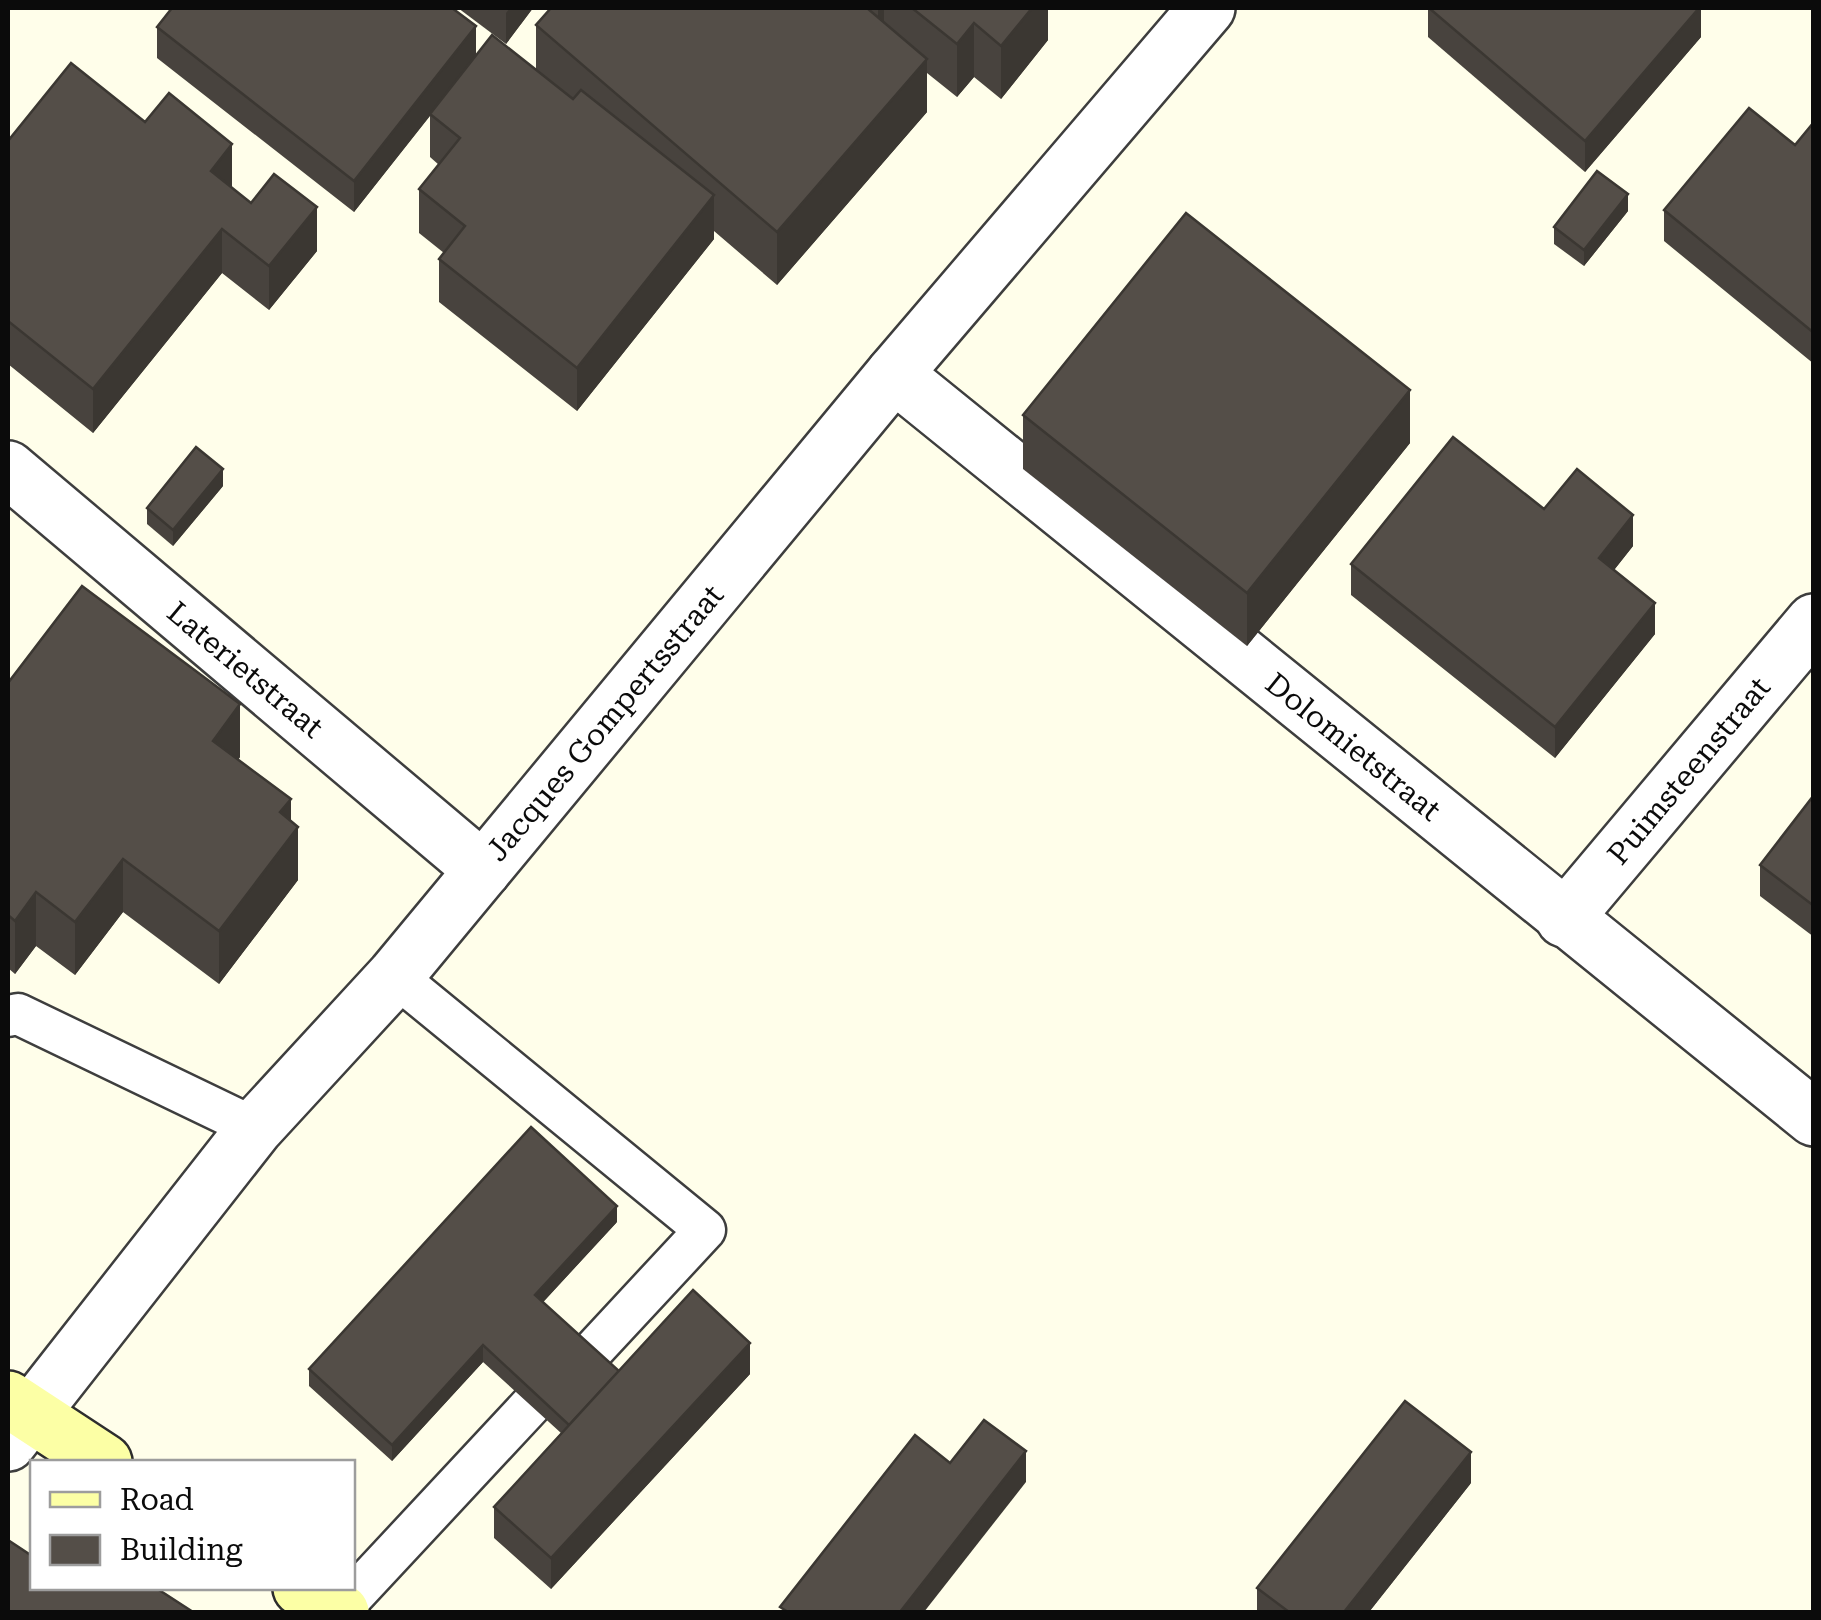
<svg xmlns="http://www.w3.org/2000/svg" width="1821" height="1620" viewBox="0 0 1821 1620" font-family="'Roboto Serif',serif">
	<rect width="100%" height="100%" fill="#fffeea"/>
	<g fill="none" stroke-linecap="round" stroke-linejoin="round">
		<defs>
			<g id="lane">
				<path d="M 395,976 L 705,1230 L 587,1357"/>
				<path d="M 8,1016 L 18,1014 L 255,1128"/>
				<path d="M 339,1611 L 531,1405"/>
			</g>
			<g id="street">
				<path d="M 894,374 L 1814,1118"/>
				<path d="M 8,469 L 483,870"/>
				<path d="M 1564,919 L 1814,622"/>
				<path d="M 8,1443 L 255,1128 L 395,976 L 894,374 L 1207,8"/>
			</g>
			<g id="secondary">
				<path d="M 8,1399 L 104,1462"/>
				<path d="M 301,1588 L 341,1612"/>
			</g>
		</defs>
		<use href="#lane" stroke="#3e3e3e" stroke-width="45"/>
		<use href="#street" stroke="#3e3e3e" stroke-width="60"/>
		<use href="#secondary" stroke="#2d2d2d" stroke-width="60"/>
		<use href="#lane" stroke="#fff" stroke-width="40"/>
		<use href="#street" stroke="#fff" stroke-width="55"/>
		<use href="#secondary" stroke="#fcffa5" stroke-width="55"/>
	</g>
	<g fill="#48433e">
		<path d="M 458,8 L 533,8 L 506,44 Z"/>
		<path d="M 551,8 L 1048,8 L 1048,40 L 1001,99 L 974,77 L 957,97 L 927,73 L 927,112 L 777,285 L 714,231 L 714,239 L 577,411 L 439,302 L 439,259 L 444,253 L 419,233 L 419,189 L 439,165 L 430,157 L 430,116 L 354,212 L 157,58 L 157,27 L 476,56 L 536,70 L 536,25 Z"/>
		<path d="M 1428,8 L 1701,8 L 1701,37 L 1585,172 L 1428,37 Z"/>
		<path d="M 145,122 L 251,203 L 317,251 L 269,310 L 222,273 L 93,433 L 8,364 L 8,141 Z"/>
		<path d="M 1814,122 L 1814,364 L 1664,241 L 1664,210 L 1795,145 Z"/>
		<path d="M 1628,211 L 1584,266 L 1554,244 L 1554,227 Z"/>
		<path d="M 1023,415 L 1410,443 L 1247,646 L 1023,469 Z"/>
		<path d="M 223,486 L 173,546 L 147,524 L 147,508 Z"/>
		<path d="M 1544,509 L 1633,546 L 1614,570 L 1655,634 L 1555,758 L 1351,595 L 1351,564 Z"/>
		<path d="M 8,683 L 240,757 L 238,760 L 291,821 L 298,880 L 219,984 L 123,912 L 75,975 L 36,946 L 15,974 L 8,968 Z"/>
		<path d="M 1814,795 L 1814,937 L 1760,896 L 1760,865 Z"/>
		<path d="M 617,1222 L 543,1302 L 619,1371 L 750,1374 L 551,1589 L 494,1538 L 494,1507 L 561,1433 L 483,1362 L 392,1461 L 309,1386 L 309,1369 Z"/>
		<path d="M 1471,1483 L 1369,1612 L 1257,1612 L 1257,1588 Z"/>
	</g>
	<g fill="#3b3732">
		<path d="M 510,8 L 533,8 L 506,44 L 506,13 Z"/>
		<path d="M 878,8 L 884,8 L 884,38 L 878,47 Z"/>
		<path d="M 1032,8 L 1048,8 L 1048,40 L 1001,99 L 1001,46 Z"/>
		<path d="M 1699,8 L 1701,8 L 1701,37 L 1585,172 L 1585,141 Z"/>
		<path d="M 974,23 L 974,77 L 957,97 L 957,44 Z"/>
		<path d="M 476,26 L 476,57 L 354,212 L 354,181 Z"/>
		<path d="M 927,59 L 927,112 L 777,285 L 777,232 Z"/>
		<path d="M 232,144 L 232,187 L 211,215 L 211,171 Z"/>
		<path d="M 1628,194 L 1628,211 L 1584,266 L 1584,250 Z"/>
		<path d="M 714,195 L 714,239 L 577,411 L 577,368 Z"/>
		<path d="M 317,207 L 317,251 L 269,310 L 269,266 Z"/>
		<path d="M 222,229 L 222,273 L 93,433 L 93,389 Z"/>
		<path d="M 1410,390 L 1410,443 L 1247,646 L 1247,593 Z"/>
		<path d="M 223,469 L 223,486 L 173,546 L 173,530 Z"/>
		<path d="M 1633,515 L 1633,546 L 1599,589 L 1599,558 Z"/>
		<path d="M 9,585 L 9,638 L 8,641 L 8,588 Z"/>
		<path d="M 1655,603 L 1655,634 L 1555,758 L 1555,727 Z"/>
		<path d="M 240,704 L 240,757 L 213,794 L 213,741 Z"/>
		<path d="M 291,799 L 291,837 L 298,827 L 298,880 L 219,984 L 219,931 L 280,812 Z"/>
		<path d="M 123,859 L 123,912 L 75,975 L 75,922 Z"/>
		<path d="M 36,892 L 36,946 L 15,974 L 15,921 Z"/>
		<path d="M 617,1206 L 617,1222 L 535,1311 L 535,1295 Z"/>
		<path d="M 750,1343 L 750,1374 L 551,1589 L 551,1558 Z"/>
		<path d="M 483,1345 L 483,1362 L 392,1461 L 392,1445 Z"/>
		<path d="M 1026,1451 L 1026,1482 L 924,1612 L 900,1612 Z"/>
		<path d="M 1471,1452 L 1471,1483 L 1369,1612 L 1344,1612 Z"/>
	</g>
	<g fill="#544e48" stroke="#3b3732" stroke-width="2.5">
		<path d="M 172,8 L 452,8 L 476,26 L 354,181 L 157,27 Z"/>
		<path d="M 551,8 L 867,8 L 927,59 L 777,232 L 536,25 Z"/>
		<path d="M 912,8 L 1032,8 L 1001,46 L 974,23 L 957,44 Z"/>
		<path d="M 1429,8 L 1699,8 L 1585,141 Z"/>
		<path d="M 492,35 L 573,99 L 581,90 L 714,195 L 577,368 L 439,259 L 465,226 L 419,189 L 460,138 L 430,114 Z"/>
		<path d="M 71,63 L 145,122 L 169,93 L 232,144 L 211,171 L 251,203 L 274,174 L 317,207 L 269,266 L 222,229 L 93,389 L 8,321 L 8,141 Z"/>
		<path d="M 1749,108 L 1795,145 L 1814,122 L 1814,333 L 1664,210 Z"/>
		<path d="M 1597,171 L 1628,194 L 1584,250 L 1554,227 Z"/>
		<path d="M 1186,213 L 1410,390 L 1247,593 L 1023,415 Z"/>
		<path d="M 1453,437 L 1544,509 L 1577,469 L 1633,515 L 1599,558 L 1655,603 L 1555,727 L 1351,564 Z"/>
		<path d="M 196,447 L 223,469 L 173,530 L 147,508 Z"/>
		<path d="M 82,586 L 240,704 L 213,741 L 291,799 L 280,812 L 298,827 L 219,931 L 123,859 L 75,922 L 36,892 L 15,921 L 8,915 L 8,683 Z"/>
		<path d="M 1814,795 L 1814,906 L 1760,865 Z"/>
		<path d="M 531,1127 L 617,1206 L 535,1295 L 619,1371 L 569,1425 L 483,1345 L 392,1445 L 309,1369 Z"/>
		<path d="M 693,1290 L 750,1343 L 551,1558 L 494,1507 Z"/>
		<path d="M 1405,1401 L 1471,1452 L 1344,1612 L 1289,1612 L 1257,1588 Z"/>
		<path d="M 984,1420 L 1026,1451 L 900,1612 L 788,1612 L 780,1607 L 915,1435 L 950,1463 Z"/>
		<path d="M 8,1540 L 32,1556 L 32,1588 L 156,1588 L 193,1612 L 8,1612 Z"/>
	</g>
	<g text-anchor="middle" stroke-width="10" stroke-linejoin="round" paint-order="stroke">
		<g font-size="30" fill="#0b0b0b" stroke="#fff">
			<text transform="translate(245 670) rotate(40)" y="10">Laterietstraat</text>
			<text transform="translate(605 723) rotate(-50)" y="10">Jacques Gompertsstraat</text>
			<text transform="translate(1353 747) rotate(39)" y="10">Dolomietstraat</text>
			<text transform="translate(1689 771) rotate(-50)" y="10">Puimsteenstraat</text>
		</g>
	</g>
	<rect width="1821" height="1620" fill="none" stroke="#0b0b0b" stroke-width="20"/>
	<rect x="30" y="1460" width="325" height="130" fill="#ffffff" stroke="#9d9d9d" stroke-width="2.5"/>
	<rect x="50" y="1492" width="50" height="15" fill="#fcffa5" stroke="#9d9d9d" stroke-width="2.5"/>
	<text x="120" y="1510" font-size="30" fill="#0b0b0b">Road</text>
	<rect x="50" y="1535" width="50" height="30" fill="#544e48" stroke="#9d9d9d" stroke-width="2.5"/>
	<text x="120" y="1560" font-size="30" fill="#0b0b0b">Building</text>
</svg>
